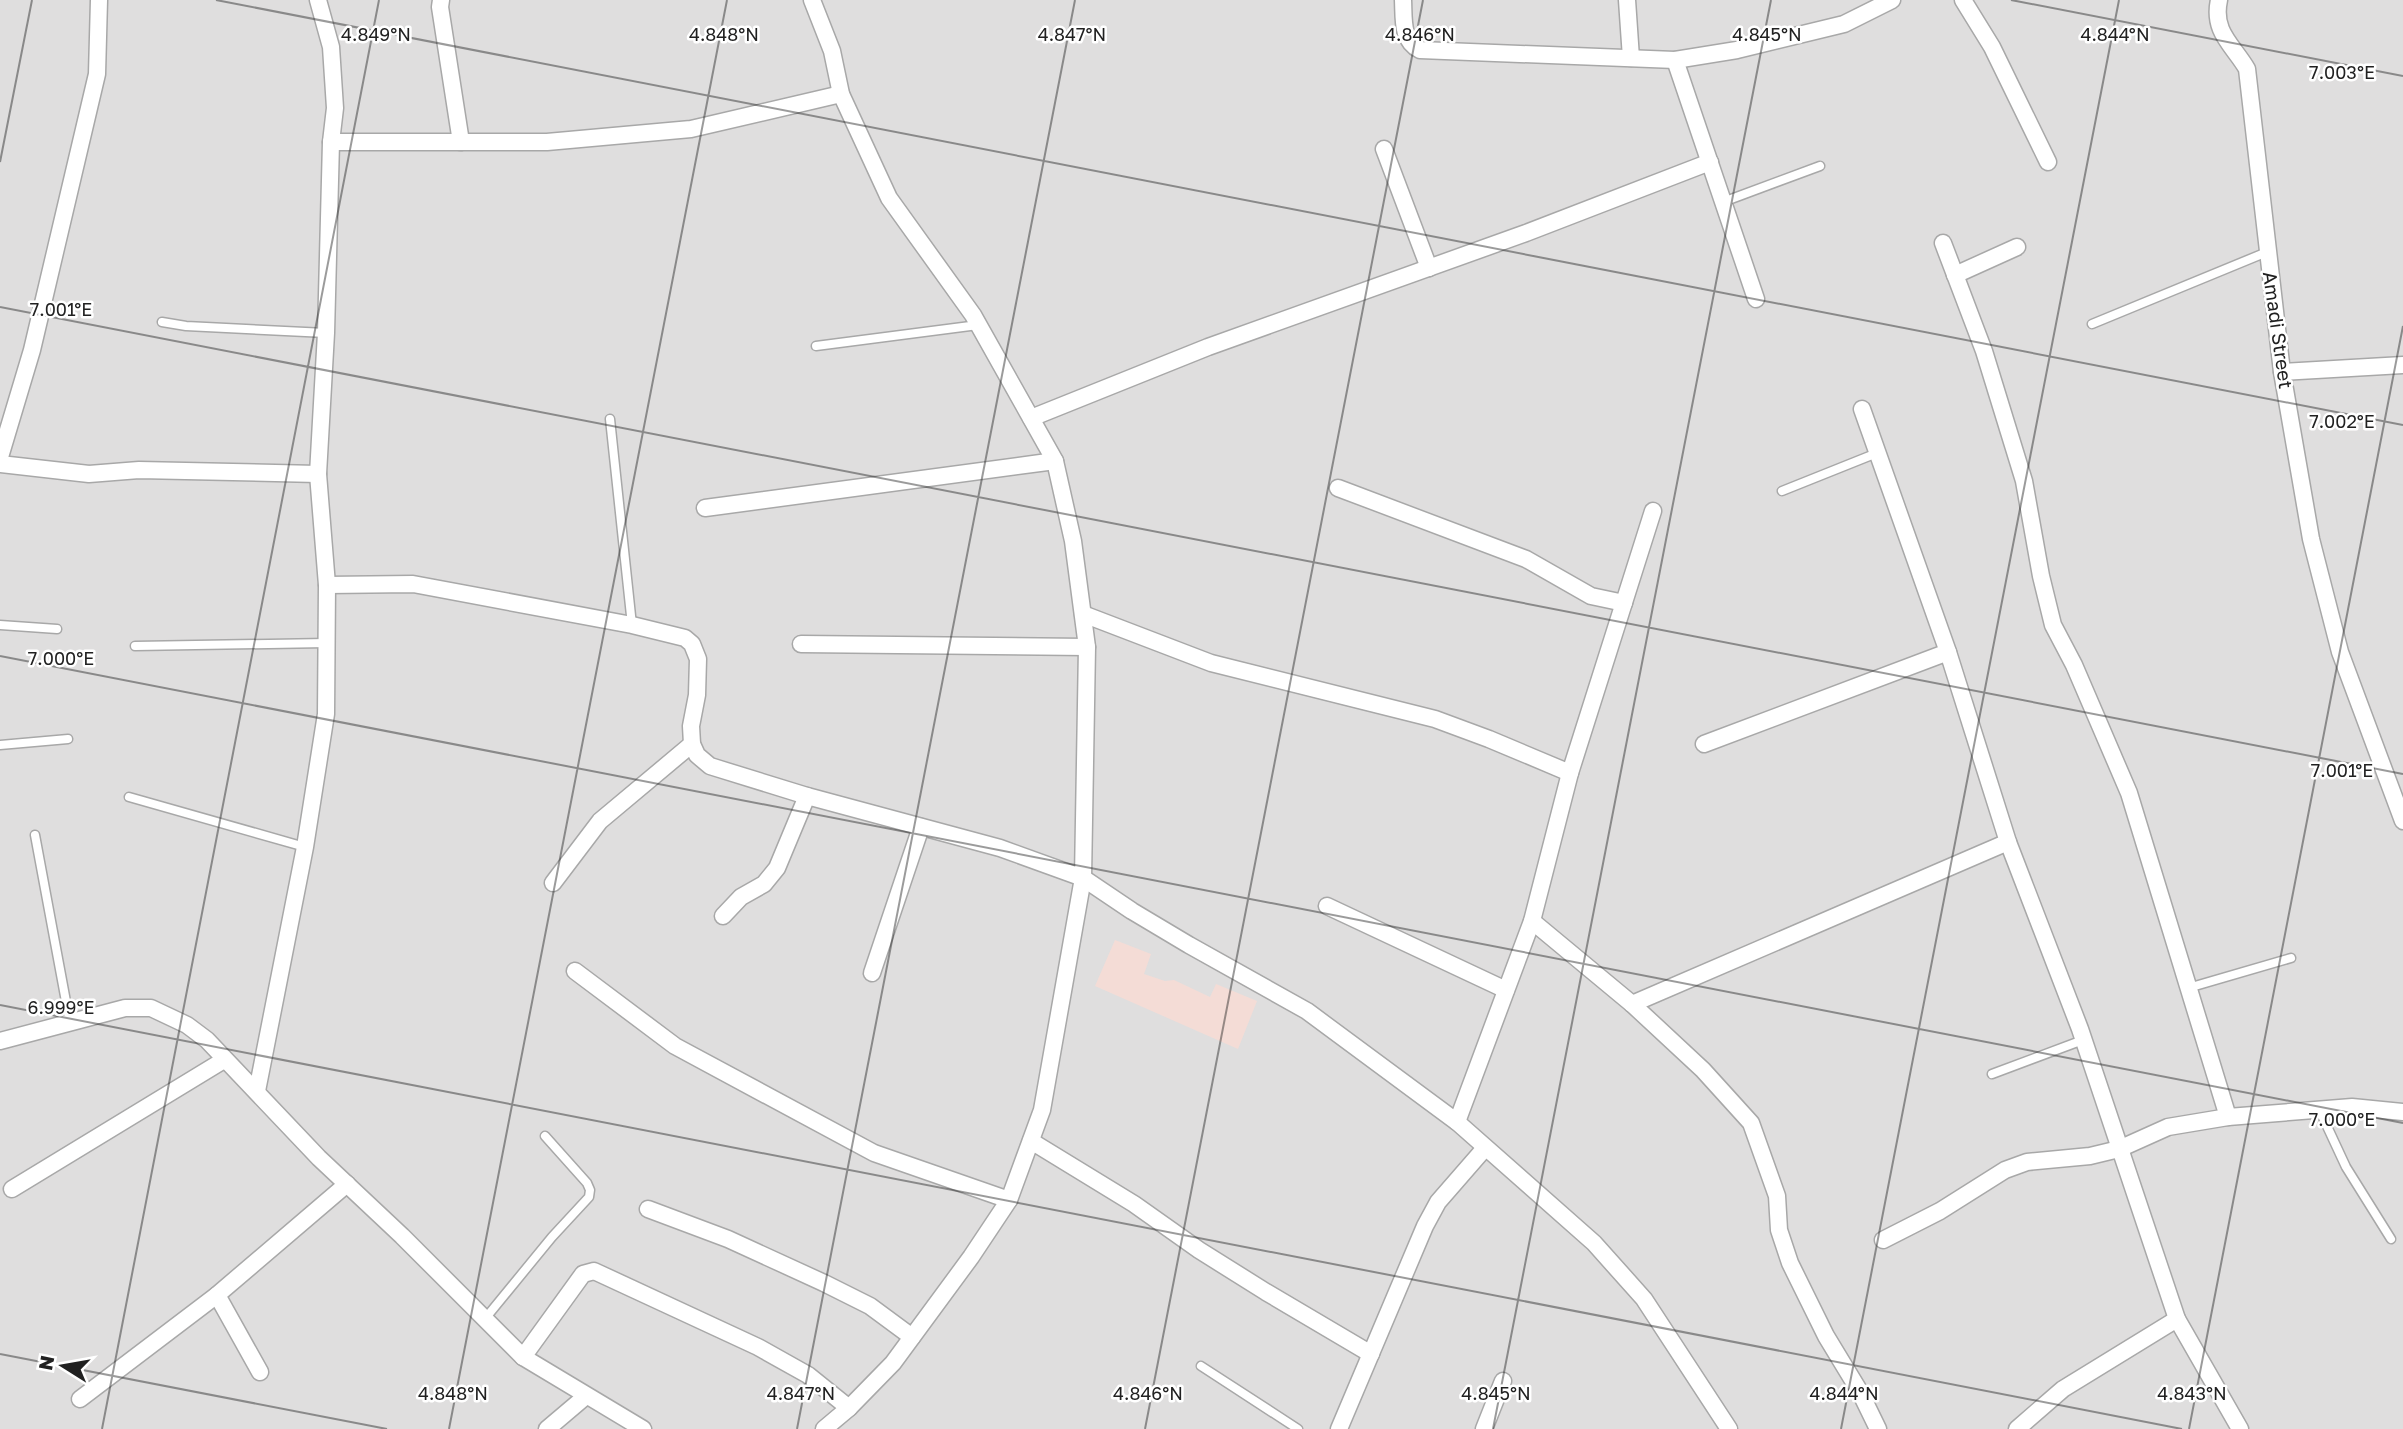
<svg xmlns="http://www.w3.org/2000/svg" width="2403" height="1429" viewBox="0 0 2403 1429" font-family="'Golos Text',sans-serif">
	<rect width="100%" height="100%" fill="#f2f0e7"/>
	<rect fill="#dfdede" x="0" y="0" width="2403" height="1429"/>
	<path fill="#f4dcd6" d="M 1115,940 L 1151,954 L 1144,974 L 1165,981 L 1174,980 L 1210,997 L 1216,984 L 1257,1001 L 1238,1049 L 1095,986 Z"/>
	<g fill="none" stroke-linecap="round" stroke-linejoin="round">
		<defs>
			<g id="service">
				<path d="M 1723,202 L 1820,166"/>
				<path d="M 162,322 L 186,326 L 326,333"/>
				<path d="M 2092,324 L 2267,252"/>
				<path d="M 816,346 L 978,325"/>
				<path d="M 610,419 L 632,625"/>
				<path d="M 1782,491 L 1877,453"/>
				<path d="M 0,625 L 57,629"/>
				<path d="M 135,646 L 327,643"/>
				<path d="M 0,745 L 68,739"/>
				<path d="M 129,797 L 305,847"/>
				<path d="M 35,835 L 70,1023"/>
				<path d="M 2188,988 L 2291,958"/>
				<path d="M 1992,1074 L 2083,1040"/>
				<path d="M 2319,1109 L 2346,1167 L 2391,1239"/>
				<path d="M 484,1320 L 552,1237 L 589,1197 L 590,1190 L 587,1183 L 545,1136"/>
				<path d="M 1201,1366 L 1298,1429"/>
			</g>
			<g id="minor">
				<path d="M 441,0 L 440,7 L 461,142"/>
				<path d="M 812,0 L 832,51 L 841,94 L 889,198 L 973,315 L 1055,461 L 1073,541 L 1087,647 L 1083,878 L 1042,1110 L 1009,1200 L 971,1257 L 893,1363 L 849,1408 L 824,1429"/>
				<path d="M 1403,0 C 1404,18 1401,41 1420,50 L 1675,60 L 1737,50 L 1844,24 L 1892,0"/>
				<path d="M 1627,0 L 1631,58"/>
				<path d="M 1963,0 L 1992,47 L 2048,162"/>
				<path d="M 2219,0 C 2212,32 2233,45 2247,69 L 2282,372 L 2311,539 L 2340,652 L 2403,821"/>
				<path d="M 1675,60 L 1756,299"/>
				<path d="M 331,142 L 547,142 L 691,129 L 841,94"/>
				<path d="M 1384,149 L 1429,268"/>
				<path d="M 1943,243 L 1984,351 L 2024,481 L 2041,576 L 2053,625 L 2074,665 L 2129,793 L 2228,1117"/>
				<path d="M 1955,275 L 2017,247"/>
				<path d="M 2282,372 L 2403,365"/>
				<path d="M 1862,409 L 1948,652 L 2008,842 L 2080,1029 L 2177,1319 L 2240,1429"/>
				<path d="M 1031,418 L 1208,347 L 1526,233 L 1710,162"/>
				<path d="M 0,457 L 32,350 L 97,74 L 99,0"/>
				<path d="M 0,464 L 89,474 L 139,470 L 318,474"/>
				<path d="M 1338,488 L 1526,559 L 1591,596 L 1624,603"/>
				<path d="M 705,508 L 1055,461"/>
				<path d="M 327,585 L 413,584 L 632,625 L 685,638 L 692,644 L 698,659 L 697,695 L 691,726 L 692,744 L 697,755 L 710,766 L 807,796 L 1000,848 L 1083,878 L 1132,911 L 1189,945 L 1307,1011 L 1457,1122 L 1594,1243 L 1644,1299 L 1729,1429"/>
				<path d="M 1083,614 L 1211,663 L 1435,719 L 1489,739 L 1570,773"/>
				<path d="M 801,644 L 1087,647"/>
				<path d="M 1704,744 L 1948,652"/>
				<path d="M 553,883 L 600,821 L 692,744"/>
				<path d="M 1327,906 L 1506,990"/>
				<path d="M 723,916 L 741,897 L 764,884 L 777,868 L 807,796"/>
				<path d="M 1532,921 L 1632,1004 L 1703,1070 L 1751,1123 L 1777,1196 L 1779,1230 L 1790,1263 L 1826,1336 L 1860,1392 L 1878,1429"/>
				<path d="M 575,971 L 675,1046 L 874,1153 L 1009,1200"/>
				<path d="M 872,973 L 921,827"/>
				<path d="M 1632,1004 L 2008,842"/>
				<path d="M 0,1041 L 125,1008 L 151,1008 L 187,1025 L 207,1040 L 319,1158 L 402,1236 L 523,1357 L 643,1429"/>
				<path d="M 257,1091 L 305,847 L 326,714 L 327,585 L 318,474 L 326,333 L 331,142 L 335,108 L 331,47 L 318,0"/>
				<path d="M 1457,1122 L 1532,921 L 1570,773 L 1653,511"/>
				<path d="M 1031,1141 L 1134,1204 L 1199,1250 L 1266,1292 L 1371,1354"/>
				<path d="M 12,1189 L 224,1060"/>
				<path d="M 648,1209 L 728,1239 L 824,1283 L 870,1306 L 912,1337"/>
				<path d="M 1883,1240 L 1940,1211 L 2005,1170 L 2027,1162 L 2090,1156 L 2119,1149 L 2168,1127 L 2228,1117 L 2352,1107 L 2403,1112"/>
				<path d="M 523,1357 L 583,1274 L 594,1271 L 758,1347 L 808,1375 L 849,1408"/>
				<path d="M 260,1372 L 217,1295 L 347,1184"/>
				<path d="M 80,1399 L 217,1295"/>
				<path d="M 547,1429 L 586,1396"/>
				<path d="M 1339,1429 L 1425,1226 L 1438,1202 L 1485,1148"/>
				<path d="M 1484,1429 L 1503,1381"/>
				<path d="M 2017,1429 L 2063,1389 L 2177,1319"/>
			</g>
		</defs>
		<use href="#service" stroke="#a8a8a8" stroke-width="11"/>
		<use href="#minor" stroke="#a8a8a8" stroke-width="19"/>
		<use href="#service" stroke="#fff" stroke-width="8"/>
		<use href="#minor" stroke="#fff" stroke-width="16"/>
	</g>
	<path fill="none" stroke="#212121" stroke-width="2" stroke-opacity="0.45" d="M 216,0 L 2403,425M 2011,0 L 2403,76M 0,162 L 32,0M 0,307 L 2403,774M 0,656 L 2403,1123M 0,1005 L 2182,1429M 0,1354 L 387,1429M 102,1429 L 379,0M 449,1429 L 727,0M 797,1429 L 1075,0M 1145,1429 L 1423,0M 1493,1429 L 1771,0M 1841,1429 L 2119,0M 2189,1429 L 2403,326"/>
	<g text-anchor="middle" stroke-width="5" stroke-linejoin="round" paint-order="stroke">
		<g font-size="19" fill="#212121" stroke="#fff">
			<text transform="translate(2278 330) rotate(82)" y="7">Amadi Street</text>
		</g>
	</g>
	<g font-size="18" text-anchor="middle" fill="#212121" stroke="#fff" stroke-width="5" stroke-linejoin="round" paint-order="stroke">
		<text x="376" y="41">4.849°N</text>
		<text x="724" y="41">4.848°N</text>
		<text x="1072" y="41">4.847°N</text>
		<text x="1420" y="41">4.846°N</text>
		<text x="1767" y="41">4.845°N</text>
		<text x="2115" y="41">4.844°N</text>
		<text x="2342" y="79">7.003°E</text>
		<text x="61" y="316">7.001°E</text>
		<text x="2342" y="428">7.002°E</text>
		<text x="61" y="665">7.000°E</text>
		<text x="2342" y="777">7.001°E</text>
		<text x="61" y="1014">6.999°E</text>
		<text x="2342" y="1126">7.000°E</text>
		<text x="453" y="1400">4.848°N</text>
		<text x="801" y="1400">4.847°N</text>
		<text x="1148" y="1400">4.846°N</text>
		<text x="1496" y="1400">4.845°N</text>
		<text x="1844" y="1400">4.844°N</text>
		<text x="2192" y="1400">4.843°N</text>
	</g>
	<g transform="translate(63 1366) rotate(281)" stroke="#ffffff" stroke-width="5" paint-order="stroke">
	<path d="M0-5L12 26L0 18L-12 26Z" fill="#212121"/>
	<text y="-10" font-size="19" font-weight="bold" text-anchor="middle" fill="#212121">N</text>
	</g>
</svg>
